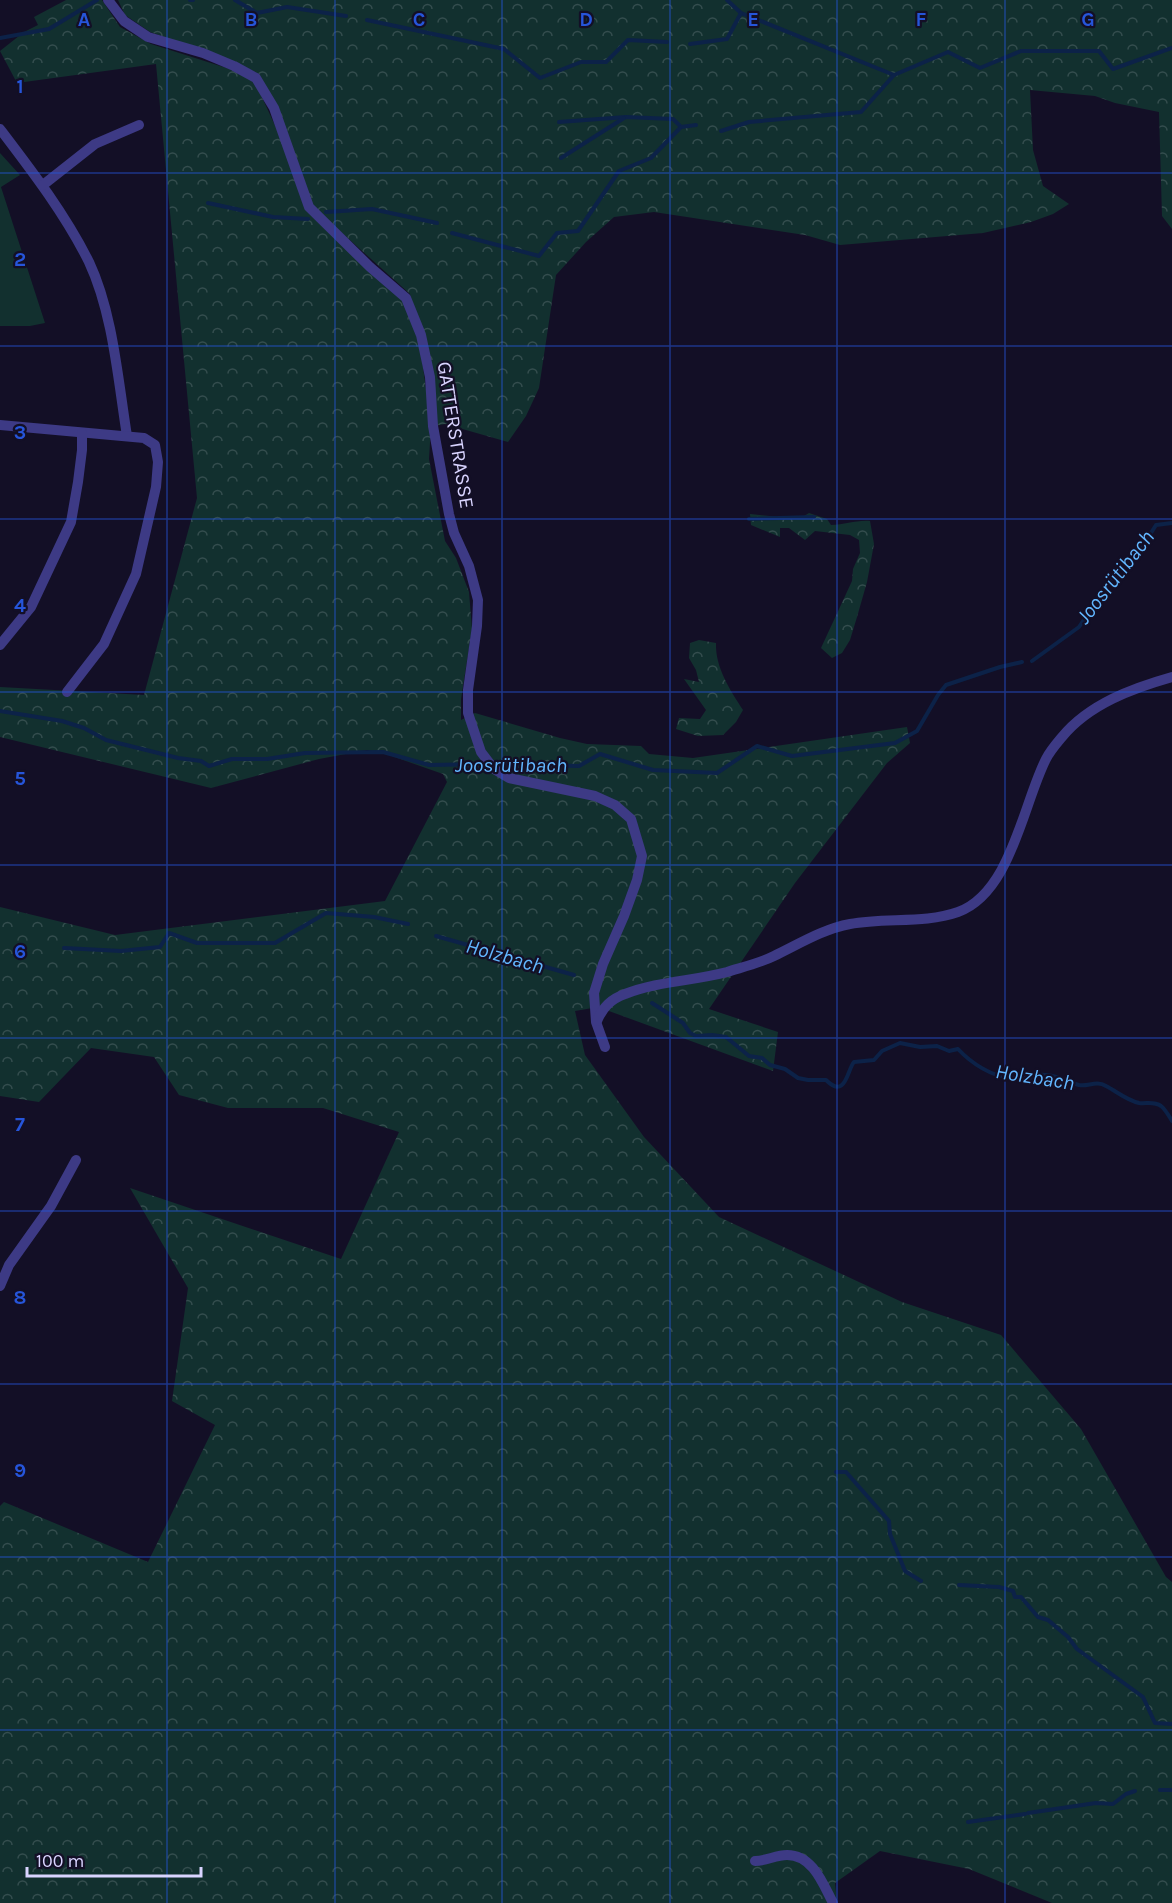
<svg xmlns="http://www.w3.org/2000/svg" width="1172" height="1903" viewBox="0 0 1172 1903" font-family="Karla,sans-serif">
	<defs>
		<pattern id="forest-crowns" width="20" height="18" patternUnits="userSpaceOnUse" patternTransform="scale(1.5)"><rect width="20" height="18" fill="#12302f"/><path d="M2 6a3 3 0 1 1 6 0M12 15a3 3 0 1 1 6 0" fill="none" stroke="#344d4e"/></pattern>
	</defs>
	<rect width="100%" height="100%" fill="#130f26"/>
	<path fill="#12302f" d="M 0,153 L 20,175 L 1,187 L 45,323 L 30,326 L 0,326 Z"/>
	<g fill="url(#forest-crowns)">
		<path d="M 66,0 L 102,0 L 120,27 L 151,44 L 236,71 L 254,80 L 284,145 L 307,209 L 404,300 L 419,338 L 431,426 L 429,459 L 445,541 L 456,558 L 469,592 L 472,629 L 461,699 L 461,720 L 475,713 L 560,738 L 587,744 L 641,746 L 649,754 L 693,758 L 907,727 L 910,743 L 887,763 L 795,883 L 709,1009 L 778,1032 L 773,1071 L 598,1007 L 575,1011 L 585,1055 L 644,1137 L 719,1217 L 902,1302 L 1001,1335 L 1081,1429 L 1166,1577 L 1172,1582 L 1172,1903 L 1052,1903 L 969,1869 L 880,1851 L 835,1883 L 837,1903 L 0,1903 L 0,1506 L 4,1502 L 148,1562 L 215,1425 L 172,1401 L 188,1288 L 130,1188 L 341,1259 L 399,1132 L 323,1108 L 228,1108 L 179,1095 L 154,1057 L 91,1048 L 39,1102 L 0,1096 L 0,907 L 115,935 L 385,901 L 447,782 L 443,774 L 386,754 L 367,750 L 319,759 L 211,788 L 0,737 L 0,687 L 144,695 L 197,498 L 156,64 L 17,83 L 0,51 L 24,32 L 38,25 L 34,17 Z"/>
		<path d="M 118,0 L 1172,0 L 1172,229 L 1162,216 L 1159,112 L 1115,103 L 1095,96 L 1030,90 L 1033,150 L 1043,186 L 1069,204 L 1053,214 L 1031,222 L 983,233 L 840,245 L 805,235 L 654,212 L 614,217 L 586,242 L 556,275 L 539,388 L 526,416 L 508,442 L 445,424 L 434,426 L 410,294 L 311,205 L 277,106 L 259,74 L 235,62 L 150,32 L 125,15 Z"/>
		<path d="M 809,513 L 827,519 L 831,525 C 845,525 856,520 870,521 L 874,544 L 867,582 L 857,617 L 850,640 L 842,653 L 832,658 L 821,648 L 852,581 L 853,569 L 860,553 L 859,540 L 850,535 L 815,531 L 805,540 L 789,528 L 780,528 L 780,537 L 751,525 L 750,514 L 799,519 Z"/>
		<path d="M 699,640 L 716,643 C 715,667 730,690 743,710 L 736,722 L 723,735 L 698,736 L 676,729 L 679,718 L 700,719 L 706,710 L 684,679 L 699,682 L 696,670 L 689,658 L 690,643 Z"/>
	</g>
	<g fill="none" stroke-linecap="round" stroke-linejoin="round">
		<g stroke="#0c2248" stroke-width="4">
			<path d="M 190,0 L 193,0"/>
			<path d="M 235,0 L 257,13 L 287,7 L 346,16"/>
			<path d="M 727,0 L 741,13 L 894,75"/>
			<path d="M 367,20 L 504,49 L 540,78 L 581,62 L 606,62 L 628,40 L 667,42"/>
			<path d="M 0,38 L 49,29 L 97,0"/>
			<path d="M 690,44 L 727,39 L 741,13"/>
			<path d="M 559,122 L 626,117 L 673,119 L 681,127"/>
			<path d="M 721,131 L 749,122 L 861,112 L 894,75 L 948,52 L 980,68 L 1021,51 L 1099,51 L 1113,69 L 1172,48"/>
			<path d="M 561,158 L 624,118"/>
			<path d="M 208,203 L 273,217 L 308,219"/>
			<path d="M 326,212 L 372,209 L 437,223"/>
			<path d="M 452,233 L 539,256 L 557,233 L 578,231 L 619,171 L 651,158 L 681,127 L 696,125"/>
			<path d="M 749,519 L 814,517"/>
			<path d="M 1032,661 L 1079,627 L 1118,569 L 1141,549 L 1156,525 L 1172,523"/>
			<path d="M 0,711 L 62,721 L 84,728 L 106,740 L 178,758 L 201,761 L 209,766 L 232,759 L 267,759 L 305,753 L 383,752 L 429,765 L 487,764"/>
			<path d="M 494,764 L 579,766 L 600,754 L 653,770 L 717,773 L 757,746 L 792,756 L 895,743 L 917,731 L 938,695 L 946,685 L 1000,667 L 1022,662"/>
			<path d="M 436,936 L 574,975"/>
			<path d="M 64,948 L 121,951 L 160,947 L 169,933 L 197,943 L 275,943 L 326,913 L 374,917 L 408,924"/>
			<path d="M 652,1003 L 683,1023 L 690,1033 L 696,1036 L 712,1035 L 726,1037 L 749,1056 L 762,1058 L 770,1065 L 785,1069 L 798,1078 L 808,1080 L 826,1080 C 846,1100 847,1070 854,1062 L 874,1060 L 882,1051 L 900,1043 L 920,1047 L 937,1046 L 949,1051 L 958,1049 C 971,1063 992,1077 1012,1078 C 1018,1078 1023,1077 1030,1078 C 1045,1069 1065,1081 1079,1085 C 1088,1087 1096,1080 1106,1086 C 1116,1091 1126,1100 1139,1103 C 1146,1104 1154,1101 1161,1106 C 1165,1109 1169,1116 1172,1121"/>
			<path d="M 836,1472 L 846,1472 L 889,1521 L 890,1534 L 905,1571 L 921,1581"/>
			<path d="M 959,1585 L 999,1587 L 1013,1591 L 1015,1597 L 1021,1597 L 1038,1617 L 1048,1620 L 1068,1637 L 1077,1649 L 1143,1697 L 1155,1723 L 1172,1724"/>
			<path d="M 1160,1790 L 1172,1790"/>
			<path d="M 1028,1813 L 1096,1803 L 1113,1804 L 1126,1794 L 1135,1791"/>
			<path d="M 968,1822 L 1025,1814"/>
		</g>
		<g stroke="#3d3a85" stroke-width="10">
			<path d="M 108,0 L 124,21 L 148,37 L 203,53 L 234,66 L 256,78 L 274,108 L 309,207 L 370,267 L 406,298 L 421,335 L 430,377 L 433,426 L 449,514 L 454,533 L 469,566 L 478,600 L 477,626 L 468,690 L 468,713 L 481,752 L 494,769 L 509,778 L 595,796 L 615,805 L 631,819 L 642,856 L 637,880 L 624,916 L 603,964 L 594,993 L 596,1022 L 605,1047"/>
			<path d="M 0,129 C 32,171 65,214 89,262 C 113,313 118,380 127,436"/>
			<path d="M 43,185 L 95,144 L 139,125"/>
			<path d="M 0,425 L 144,438 L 155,445 L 158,462 L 156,487 L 136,574 L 104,644 L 67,692"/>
			<path d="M 0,645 L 31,607 L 71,522 L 78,482 L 82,450 L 82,433"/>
			<path d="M 597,1021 C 603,1007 611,999 625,994 C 658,981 694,981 727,972 C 743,967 760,963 774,956 C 799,944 823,929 850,924 C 885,917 924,924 958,912 C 1011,893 1023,804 1046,759 C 1050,751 1057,743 1062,737 C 1089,704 1133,688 1172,677"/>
			<path d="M 0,1286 L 9,1265 L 51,1206 L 76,1160"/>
			<path d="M 755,1861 C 766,1861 776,1855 787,1855 C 813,1855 823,1884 833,1903"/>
		</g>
	</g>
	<path fill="none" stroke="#2655da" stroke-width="1.5" stroke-opacity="0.55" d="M 167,0 L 167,1903M 335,0 L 335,1903M 502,0 L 502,1903M 670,0 L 670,1903M 837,0 L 837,1903M 1005,0 L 1005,1903M 0,173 L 1172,173M 0,346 L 1172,346M 0,519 L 1172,519M 0,692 L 1172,692M 0,865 L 1172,865M 0,1038 L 1172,1038M 0,1211 L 1172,1211M 0,1384 L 1172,1384M 0,1557 L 1172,1557M 0,1730 L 1172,1730"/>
	<g text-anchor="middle" stroke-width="4.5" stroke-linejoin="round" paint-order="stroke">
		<g font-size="20" fill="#d9d4ff" stroke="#130f26">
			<text transform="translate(456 435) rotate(81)" y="7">GATTERSTRASSE</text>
		</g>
		<g font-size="21" font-style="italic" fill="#62b6ff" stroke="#130f26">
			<text transform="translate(1115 577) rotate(-52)" y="7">Joosrütibach</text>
			<text x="511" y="772">Joosrütibach</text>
			<text transform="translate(505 956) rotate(16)" y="7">Holzbach</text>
			<text transform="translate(1035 1077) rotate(9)" y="7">Holzbach</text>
		</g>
	</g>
	<g font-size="20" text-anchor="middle" font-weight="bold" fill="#2655da" stroke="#130f26" stroke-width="4.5" stroke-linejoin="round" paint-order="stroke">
		<text x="84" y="26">A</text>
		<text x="251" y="26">B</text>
		<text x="419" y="26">C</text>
		<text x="586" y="26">D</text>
		<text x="753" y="26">E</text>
		<text x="921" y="26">F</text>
		<text x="1088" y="26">G</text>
		<text x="20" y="93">1</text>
		<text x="20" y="266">2</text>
		<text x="20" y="439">3</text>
		<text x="20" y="612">4</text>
		<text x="20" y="785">5</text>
		<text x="20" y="958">6</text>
		<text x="20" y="1131">7</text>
		<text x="20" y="1304">8</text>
		<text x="20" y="1477">9</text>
	</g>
	<path d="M27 1867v9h174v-9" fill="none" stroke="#d9d4ff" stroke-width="3"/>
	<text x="36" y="1867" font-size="18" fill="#d9d4ff" stroke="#130f26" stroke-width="4.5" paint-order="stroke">100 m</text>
</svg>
